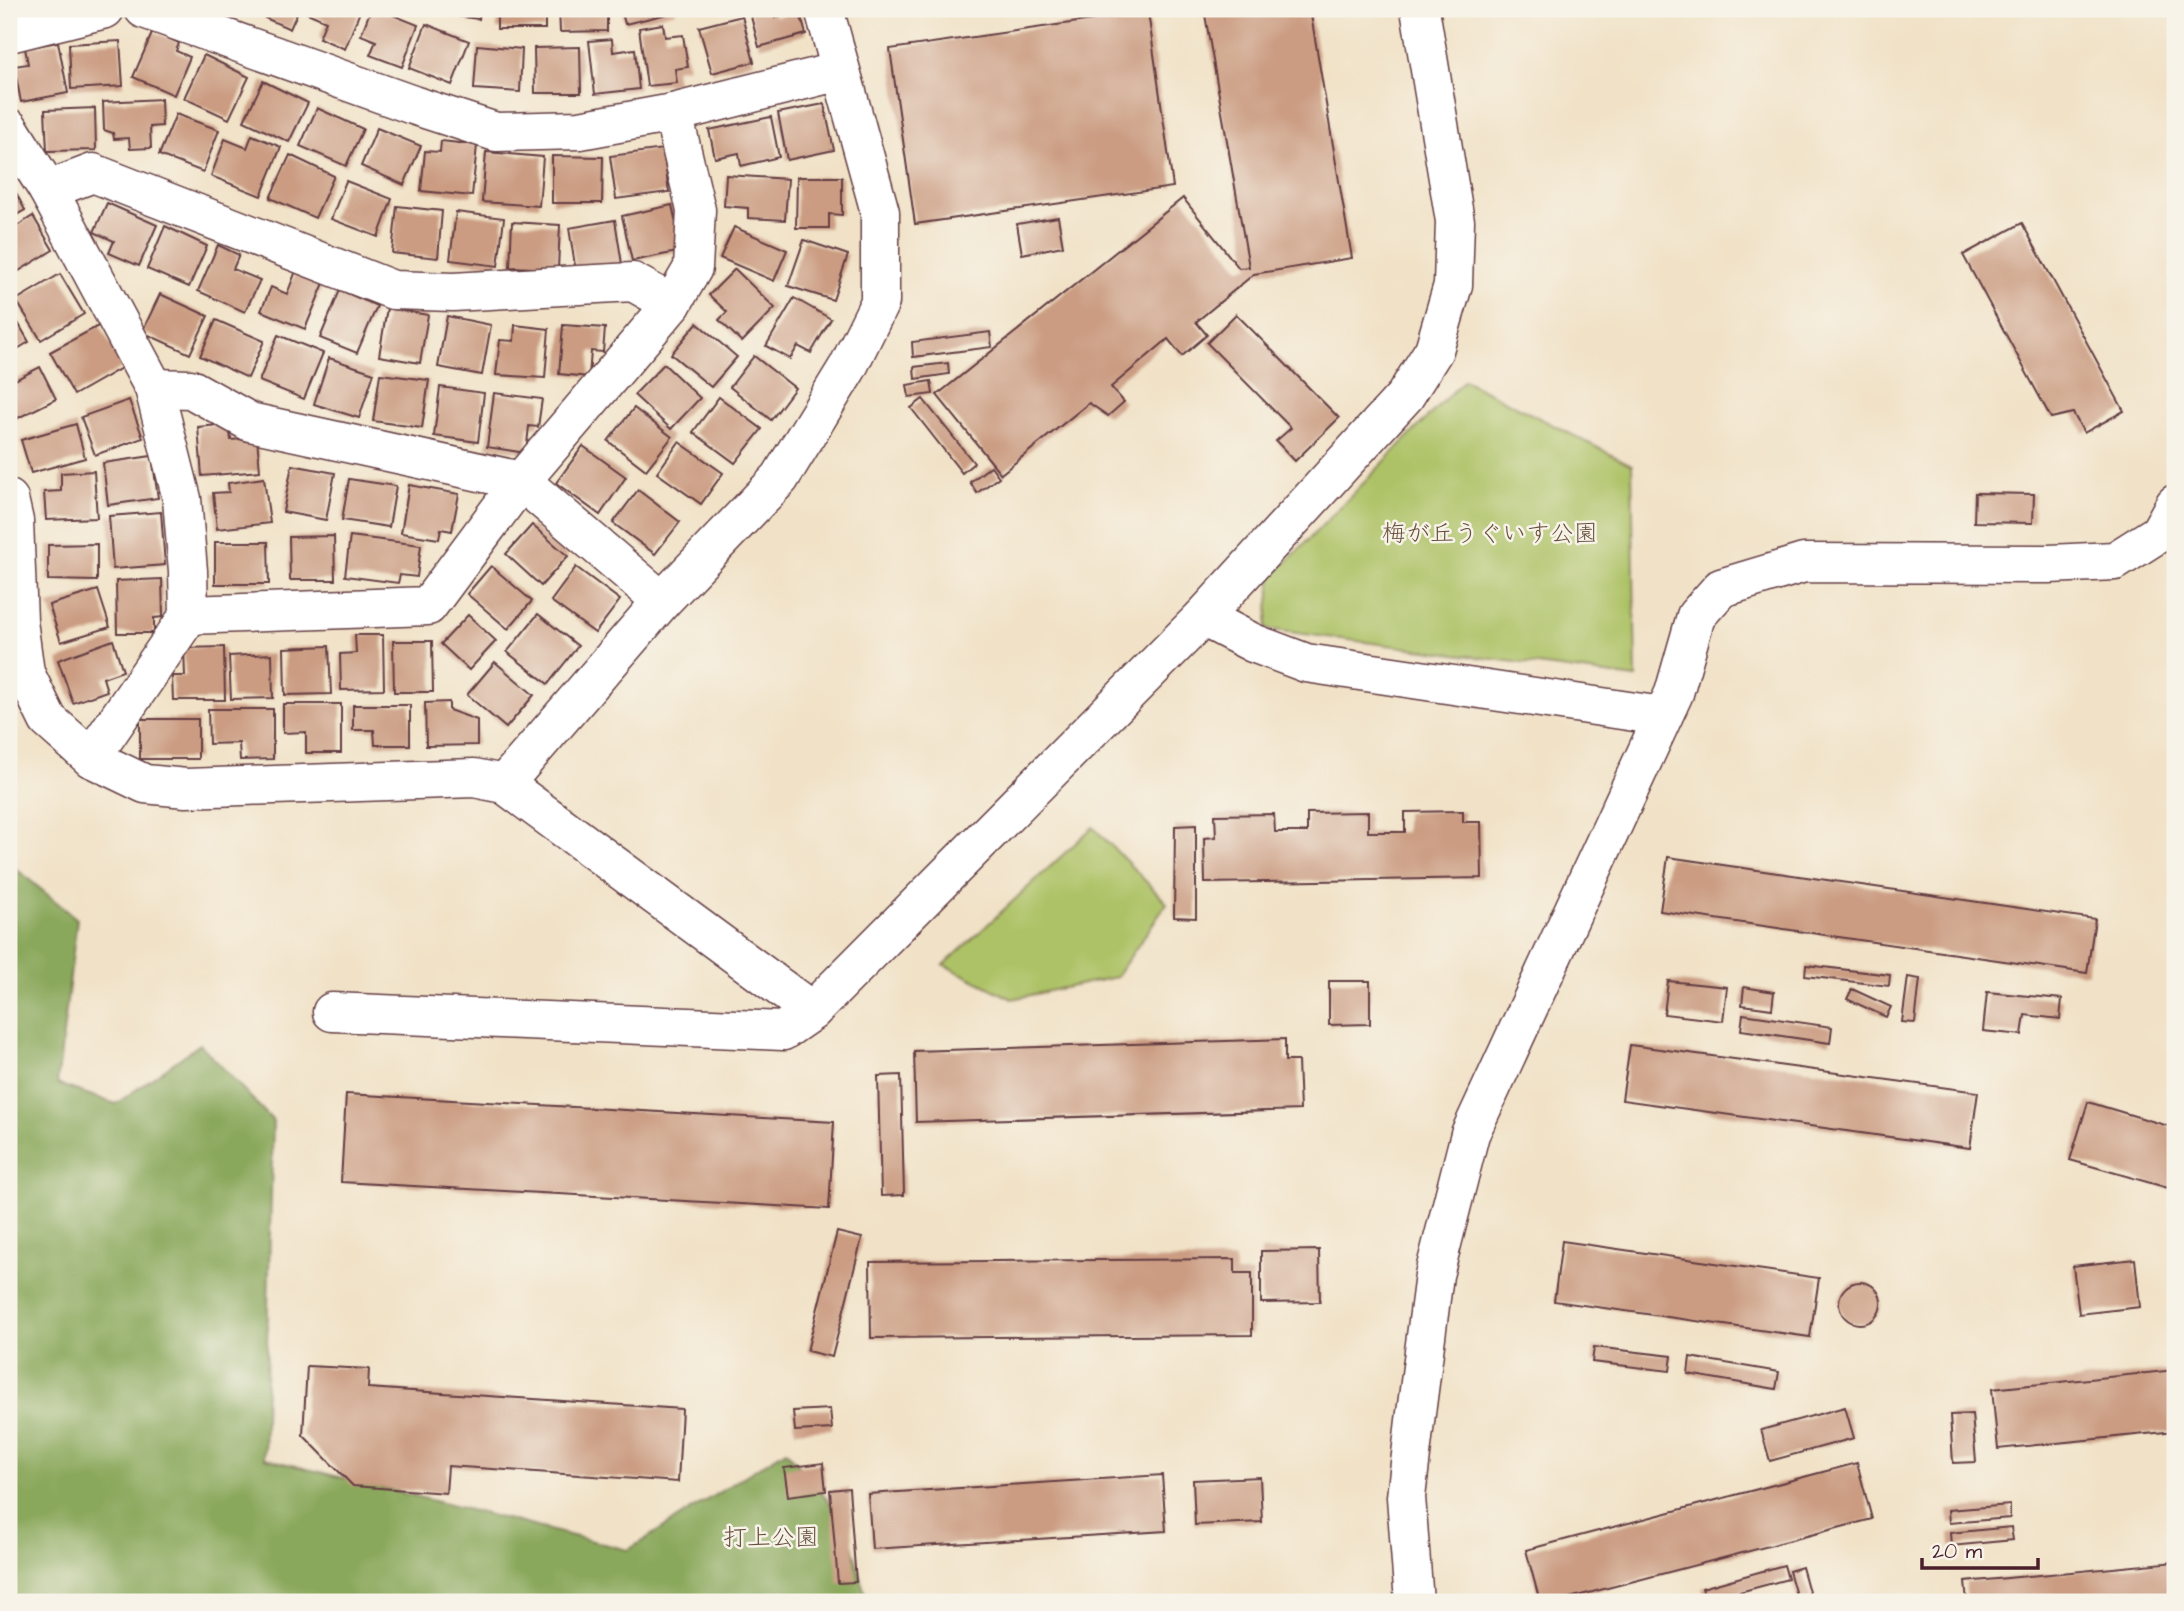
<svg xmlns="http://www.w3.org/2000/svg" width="2184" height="1611" viewBox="0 0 2184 1611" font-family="'Architects Daughter','Klee One',sans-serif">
	<rect width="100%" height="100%" fill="#f7f3e8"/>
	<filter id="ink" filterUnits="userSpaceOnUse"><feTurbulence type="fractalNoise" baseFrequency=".0143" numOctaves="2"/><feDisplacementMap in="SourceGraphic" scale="14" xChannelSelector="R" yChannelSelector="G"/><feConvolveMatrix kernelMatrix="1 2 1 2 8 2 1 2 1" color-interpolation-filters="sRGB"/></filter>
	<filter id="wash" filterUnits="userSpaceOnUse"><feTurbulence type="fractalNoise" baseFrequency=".00686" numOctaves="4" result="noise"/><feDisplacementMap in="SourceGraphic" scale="28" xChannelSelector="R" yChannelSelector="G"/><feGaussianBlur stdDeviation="1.57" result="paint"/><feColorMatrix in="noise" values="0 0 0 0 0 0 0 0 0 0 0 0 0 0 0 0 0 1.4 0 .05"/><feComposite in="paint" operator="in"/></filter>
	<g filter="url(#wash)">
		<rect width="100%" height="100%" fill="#f1e2c7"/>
		<g fill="#adc266" stroke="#7c7048" stroke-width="2">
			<path d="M 1464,380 L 1632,465 L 1636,678 L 1266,629 L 1272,577 Z"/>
			<path d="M 1093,827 L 1167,903 L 1116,977 L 1012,999 L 944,965 Z"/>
		</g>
		<path fill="#8aa85b" stroke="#6a6443" stroke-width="2" d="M 9,863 L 77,919 L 57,1084 L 116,1104 L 200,1044 L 273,1121 L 264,1458 L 628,1550 L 786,1450 L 846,1522 L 867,1602 L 9,1602 Z"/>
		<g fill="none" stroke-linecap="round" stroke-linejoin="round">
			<path stroke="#62c7df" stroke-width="12" d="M 2174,9 L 2175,11"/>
		</g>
		<g id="blocks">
			<g fill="#cb9c82">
				<path d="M 269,9 L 299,9 L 290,29 L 265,18 Z"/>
				<path d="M 307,9 L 361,9 L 345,49 L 319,38 L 326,21 L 305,12 Z"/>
				<path d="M 371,9 L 378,9 L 418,25 L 402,67 L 370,55 L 376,41 L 361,35 Z"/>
				<path d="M 434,9 L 480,9 L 479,19 L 434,13 Z"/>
				<rect x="497" y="9" width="48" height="20"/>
				<path d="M 559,9 L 607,9 L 607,31 L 560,32 Z"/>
				<path d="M 621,9 L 675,9 L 676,12 L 625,24 Z"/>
				<path d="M 749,9 L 773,9 L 775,17 L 799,10 L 806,34 L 759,47 Z"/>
				<path d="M 1204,9 L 1310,9 L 1352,258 L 1254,274 L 1196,322 L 1207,335 L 1182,356 L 1168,339 L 1111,387 L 1124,402 L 1108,416 L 1089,403 L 1001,474 L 937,395 L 1183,198 L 1239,268 L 1249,267 Z"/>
				<path d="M 1148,12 L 1173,187 L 915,224 L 890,49 Z"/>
				<path d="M 742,16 L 754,62 L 712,73 L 699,27 Z"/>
				<path d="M 426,24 L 469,41 L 452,85 L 409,68 Z"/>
				<path d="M 663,24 L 665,37 L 683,35 L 688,67 L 675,69 L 677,83 L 647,86 L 639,28 Z"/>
				<path d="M 153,31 L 179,43 L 176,51 L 190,57 L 174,95 L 133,77 Z"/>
				<path d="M 612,39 L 613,52 L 635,49 L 639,89 L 595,94 L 589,41 Z"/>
				<path d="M 120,41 L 123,86 L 71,89 L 69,44 Z"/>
				<path d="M 58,42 L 68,93 L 21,102 L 14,66 L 28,64 L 25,48 Z"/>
				<path d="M 477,45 L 522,49 L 520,92 L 474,89 Z"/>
				<path d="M 580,47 L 581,93 L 535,93 L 534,48 Z"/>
				<path d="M 204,55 L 249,77 L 229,119 L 184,98 Z"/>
				<path d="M 263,81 L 308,103 L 289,142 L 244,121 Z"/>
				<path d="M 161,99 L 162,126 L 150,127 L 151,148 L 130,149 L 129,138 L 114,139 L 113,133 L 104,130 L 103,102 Z"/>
				<path d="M 824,104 L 834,150 L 787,160 L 778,113 Z"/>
				<path d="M 95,108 L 96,150 L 47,151 L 45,110 Z"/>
				<path d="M 317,108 L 363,129 L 346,166 L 300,146 Z"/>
				<path d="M 176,114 L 219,130 L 203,172 L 159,155 Z"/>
				<path d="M 771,117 L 779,157 L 741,166 L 739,153 L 715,158 L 709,130 Z"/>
				<path d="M 377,128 L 421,146 L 404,185 L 361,166 Z"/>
				<path d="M 252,135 L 281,147 L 261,196 L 211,176 L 225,139 L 247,148 Z"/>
				<path d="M 441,141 L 477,145 L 472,196 L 421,191 L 425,151 L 440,152 Z"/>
				<path d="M 663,149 L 669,192 L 616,199 L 610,156 Z"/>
				<path d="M 486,152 L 543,157 L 539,206 L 482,202 Z"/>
				<path d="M 290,155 L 334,176 L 315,218 L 270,198 Z"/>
				<path d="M 552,156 L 603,157 L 602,203 L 552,203 Z"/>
				<path d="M 726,175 L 788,179 L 785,220 L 748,218 L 748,208 L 724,206 Z"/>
				<path d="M 797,177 L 842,177 L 842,215 L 829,214 L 829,228 L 796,228 Z"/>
				<path d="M 9,180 L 25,210 L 9,219 Z"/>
				<path d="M 346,181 L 392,199 L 378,237 L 331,219 Z"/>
				<path d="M 107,203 L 157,225 L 139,266 L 109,253 L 114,241 L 94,232 Z"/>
				<path d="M 672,205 L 682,251 L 632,261 L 622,216 Z"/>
				<path d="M 397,206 L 442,211 L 438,258 L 392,253 Z"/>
				<path d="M 456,212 L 504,218 L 498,266 L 450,260 Z"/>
				<path d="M 33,216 L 53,250 L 9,277 L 9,231 Z"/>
				<path d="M 1058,217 L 1063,246 L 1022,254 L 1017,224 Z"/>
				<path d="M 615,220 L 622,264 L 576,272 L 569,228 Z"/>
				<path d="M 512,222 L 560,225 L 558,269 L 510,267 Z"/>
				<path d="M 2022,223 L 2124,411 L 2084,433 L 2073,413 L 2051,418 L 1963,255 Z"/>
				<path d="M 165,226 L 207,246 L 189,287 L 147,269 Z"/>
				<path d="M 734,227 L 787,250 L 774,281 L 720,258 Z"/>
				<path d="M 804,240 L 848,255 L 833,300 L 788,286 Z"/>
				<path d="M 218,245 L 239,255 L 233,269 L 260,280 L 245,312 L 198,291 Z"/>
				<path d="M 735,269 L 775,308 L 742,342 L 719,320 L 727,312 L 709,295 Z"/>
				<path d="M 296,271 L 324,283 L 305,329 L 261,311 L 271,287 L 287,294 Z"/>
				<path d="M 60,274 L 84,314 L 41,340 L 16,300 Z"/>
				<path d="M 340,290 L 377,306 L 357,353 L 320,338 Z"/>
				<path d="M 160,294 L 208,316 L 190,354 L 142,332 Z"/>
				<path d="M 794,298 L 831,319 L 811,353 L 798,346 L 790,359 L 766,346 Z"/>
				<path d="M 9,307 L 29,342 L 9,354 Z"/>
				<path d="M 387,308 L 428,315 L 420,363 L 379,356 Z"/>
				<path d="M 1236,314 L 1339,418 L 1295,461 L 1276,441 L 1291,428 L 1207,343 Z"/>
				<path d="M 447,316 L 491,325 L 482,375 L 438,367 Z"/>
				<path d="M 216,320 L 264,341 L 248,378 L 200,356 Z"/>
				<path d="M 697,323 L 737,357 L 711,387 L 671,354 Z"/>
				<path d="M 100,325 L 123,367 L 74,395 L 50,352 Z"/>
				<path d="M 515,325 L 549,329 L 545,378 L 496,375 L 500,340 L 514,341 Z"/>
				<path d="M 563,325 L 605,328 L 603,352 L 591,351 L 589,377 L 559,374 Z"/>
				<path d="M 990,332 L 992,347 L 913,357 L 912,342 Z"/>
				<path d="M 278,335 L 323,353 L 304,399 L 259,381 Z"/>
				<path d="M 754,356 L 795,388 L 771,420 L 730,387 Z"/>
				<path d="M 329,358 L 374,373 L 359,418 L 314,404 Z"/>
				<path d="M 948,363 L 949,374 L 915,379 L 914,367 Z"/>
				<path d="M 664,364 L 700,398 L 671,429 L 634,395 Z"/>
				<path d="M 40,367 L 56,399 L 12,421 L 9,416 L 9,383 Z"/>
				<path d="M 380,374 L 429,380 L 422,428 L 373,421 Z"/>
				<path d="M 931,381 L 933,394 L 909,397 L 907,385 Z"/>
				<path d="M 440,387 L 484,393 L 478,442 L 434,436 Z"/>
				<path d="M 494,393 L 542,399 L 538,427 L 529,426 L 526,453 L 487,447 Z"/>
				<path d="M 719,397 L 762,429 L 735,463 L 693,432 Z"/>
				<path d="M 923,399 L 974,463 L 962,473 L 911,408 Z"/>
				<path d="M 129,400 L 143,438 L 95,455 L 81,417 Z"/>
				<path d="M 634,408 L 672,437 L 646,470 L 608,441 Z"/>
				<path d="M 76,424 L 85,458 L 31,473 L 21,440 Z"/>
				<path d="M 229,424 L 231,440 L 257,438 L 260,471 L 202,476 L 198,427 Z"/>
				<path d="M 679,442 L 723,473 L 701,504 L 657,473 Z"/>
				<path d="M 583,446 L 626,477 L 600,515 L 556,483 Z"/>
				<path d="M 152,456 L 158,498 L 108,505 L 103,463 Z"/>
				<path d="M 292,465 L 335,473 L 326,520 L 283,512 Z"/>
				<path d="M 991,466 L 999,477 L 977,493 L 970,482 Z"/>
				<path d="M 94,471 L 97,518 L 46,520 L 44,492 L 61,491 L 61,473 Z"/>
				<path d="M 264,478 L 270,523 L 217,529 L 213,493 L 229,492 L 228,483 Z"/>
				<path d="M 349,479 L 396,486 L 389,527 L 342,520 Z"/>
				<path d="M 409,485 L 459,494 L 452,531 L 441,529 L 439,539 L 401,533 Z"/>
				<path d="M 638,490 L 680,522 L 655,554 L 613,523 Z"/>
				<path d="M 1975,493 L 2034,494 L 2033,523 L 1974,522 Z"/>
				<path d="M 161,512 L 165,565 L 113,569 L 109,516 Z"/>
				<path d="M 532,525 L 568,556 L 541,586 L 506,554 Z"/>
				<path d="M 334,536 L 335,580 L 290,580 L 289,537 Z"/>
				<path d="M 350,536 L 421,545 L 417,577 L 400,575 L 398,583 L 345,576 Z"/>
				<path d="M 215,542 L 268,542 L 269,584 L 215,584 Z"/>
				<path d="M 97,544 L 97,581 L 48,580 L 48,545 Z"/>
				<path d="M 491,566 L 532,601 L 508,629 L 467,594 Z"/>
				<path d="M 576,567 L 620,600 L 595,633 L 551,601 Z"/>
				<path d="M 162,579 L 163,617 L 154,618 L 154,633 L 117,633 L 116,581 Z"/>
				<path d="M 98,590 L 110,627 L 61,642 L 49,605 Z"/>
				<path d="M 538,614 L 578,646 L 548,684 L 507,652 Z"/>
				<path d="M 468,615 L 496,641 L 469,670 L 441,644 Z"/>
				<path d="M 355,635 L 383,635 L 384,689 L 341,690 L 340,654 L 356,653 Z"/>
				<path d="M 113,640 L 123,671 L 103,678 L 107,691 L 73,703 L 58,660 Z"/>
				<path d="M 393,641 L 432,641 L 433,692 L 394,692 Z"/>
				<path d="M 329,646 L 331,694 L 285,695 L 284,648 Z"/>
				<path d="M 224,647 L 225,700 L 173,700 L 172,676 L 185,676 L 184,648 Z"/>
				<path d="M 272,654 L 273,698 L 231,699 L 229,656 Z"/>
				<path d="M 495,662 L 534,695 L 506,728 L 467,695 Z"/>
				<path d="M 449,702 L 449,710 L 477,720 L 477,745 L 426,746 L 425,703 Z"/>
				<path d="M 283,704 L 341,704 L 341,753 L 306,753 L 306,732 L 283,733 Z"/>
				<path d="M 353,705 L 410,705 L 410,745 L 375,745 L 374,730 L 353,730 Z"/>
				<path d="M 208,709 L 273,709 L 273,759 L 240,760 L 239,743 L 209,744 Z"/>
				<rect x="140" y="719" width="58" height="40"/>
				<path d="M 1463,811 L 1463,822 L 1481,822 L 1482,878 L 1205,883 L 1204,838 L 1216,837 L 1215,815 L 1274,814 L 1275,832 L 1307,832 L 1307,813 L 1368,812 L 1368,832 L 1405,832 L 1405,812 Z"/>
				<path d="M 1196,825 L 1196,918 L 1174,917 L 1175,826 Z"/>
				<path d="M 1668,857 L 2095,919 L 2087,973 L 1660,911 Z"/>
				<path d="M 1806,965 L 1890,975 L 1889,986 L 1805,976 Z"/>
				<path d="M 1908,977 L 1920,979 L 1915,1023 L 1902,1022 Z"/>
				<path d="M 1329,981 L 1370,981 L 1370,1024 L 1329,1025 Z"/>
				<path d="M 1668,981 L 1727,987 L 1723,1021 L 1664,1014 Z"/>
				<path d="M 1744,987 L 1774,992 L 1772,1009 L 1742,1005 Z"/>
				<path d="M 1852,989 L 1891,1007 L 1886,1017 L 1847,999 Z"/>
				<path d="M 1987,992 L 2062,999 L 2060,1019 L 2025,1015 L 2022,1035 L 1983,1031 Z"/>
				<path d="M 1743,1014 L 1832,1027 L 1830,1043 L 1741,1030 Z"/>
				<path d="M 1285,1039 L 1285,1061 L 1298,1061 L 1300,1110 L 916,1122 L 914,1051 Z"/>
				<path d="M 1630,1045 L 1978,1092 L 1970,1148 L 1622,1100 Z"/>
				<path d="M 901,1075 L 904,1195 L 881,1196 L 878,1076 Z"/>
				<path d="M 346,1094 L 834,1122 L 829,1209 L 341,1182 Z"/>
				<path d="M 2088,1102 L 2175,1128 L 2175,1190 L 2070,1160 Z"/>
				<path d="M 837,1232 L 862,1238 L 832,1357 L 807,1351 Z"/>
				<path d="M 1562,1241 L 1819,1278 L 1810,1337 L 1554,1301 Z"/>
				<path d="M 1319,1250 L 1320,1302 L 1261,1303 L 1261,1251 Z"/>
				<path d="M 1235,1259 L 1235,1273 L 1252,1273 L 1252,1335 L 871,1338 L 870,1262 Z"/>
				<path d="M 2135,1259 L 2140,1307 L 2079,1314 L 2073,1266 Z"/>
				<circle cx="1860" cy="1303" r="21"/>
				<path d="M 1594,1347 L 1672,1356 L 1670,1371 L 1592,1362 Z"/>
				<path d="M 1690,1357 L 1779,1372 L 1776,1389 L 1688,1374 Z"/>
				<path d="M 307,1366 L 369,1369 L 368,1388 L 682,1409 L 678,1482 L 448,1466 L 446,1493 L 353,1486 L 303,1435 Z"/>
				<path d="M 2175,1370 L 2175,1431 L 1998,1449 L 1992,1389 Z"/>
				<path d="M 1845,1407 L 1854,1438 L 1770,1461 L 1761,1430 Z"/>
				<path d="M 830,1409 L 832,1429 L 795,1431 L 793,1411 Z"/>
				<path d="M 1972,1414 L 1976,1462 L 1953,1463 L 1950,1415 Z"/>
				<path d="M 823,1463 L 826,1491 L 788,1496 L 784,1468 Z"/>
				<path d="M 1857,1463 L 1872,1519 L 1554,1602 L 1540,1602 L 1526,1550 Z"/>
				<path d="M 1162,1475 L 1166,1531 L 872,1549 L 868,1494 Z"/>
				<path d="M 1260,1477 L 1262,1522 L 1195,1525 L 1193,1480 Z"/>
				<path d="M 849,1488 L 856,1582 L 838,1583 L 830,1490 Z"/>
				<path d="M 2010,1505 L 2010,1518 L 1949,1523 L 1948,1510 Z"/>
				<path d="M 2011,1527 L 2013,1540 L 1951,1546 L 1950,1533 Z"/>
				<path d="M 2175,1562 L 2175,1602 L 1967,1602 L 1965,1582 Z"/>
				<path d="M 1784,1565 L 1788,1579 L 1706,1601 L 1702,1588 Z"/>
				<path d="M 1802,1567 L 1811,1599 L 1798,1602 L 1789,1571 Z"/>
			</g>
		</g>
	</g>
	<g filter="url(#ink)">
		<use href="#blocks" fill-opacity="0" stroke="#633c42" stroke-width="2"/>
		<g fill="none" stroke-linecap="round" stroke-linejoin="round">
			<defs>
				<g id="minor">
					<path d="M 144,9 L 413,105 L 496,132 L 580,130 L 673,113 L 840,71"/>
					<path d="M 9,33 L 105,9"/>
					<path d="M 9,128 L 48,190 L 154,388 L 182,499 L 188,571 L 189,615 L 91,758"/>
					<path d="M 48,190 L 93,173 L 393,290 L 453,292 L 633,282 L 672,304"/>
					<path d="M 154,388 L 191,389 L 250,422 L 521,481 L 662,601"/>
					<path d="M 9,499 L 14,521 L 18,621 L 25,673 L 48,720 L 91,758 L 145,784 L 186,788 L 474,778 L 504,784 L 812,1011 L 1203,617 L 1405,396 L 1434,350 L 1453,285 L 1455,221 L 1420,9"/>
					<path d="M 189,615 L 428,606 L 521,481 L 672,304 L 693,268 L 696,210 L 673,113"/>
					<path d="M 1203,617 L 1253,643 L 1306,663 L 1662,716"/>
					<path d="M 504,784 L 662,601 L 780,478 L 848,367 L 880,302 L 880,212 L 824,9"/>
					<path d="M 332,1012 L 783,1031 L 812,1011"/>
					<path d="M 1414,1602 L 1406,1497 L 1415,1421 L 1434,1275 L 1470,1134 L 1674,693 L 1696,616 L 1721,588 L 1804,563 L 2049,564 L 2115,561 L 2159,533 L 2175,504"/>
				</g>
			</defs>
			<use href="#minor" stroke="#633c42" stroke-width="41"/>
			<use href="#minor" stroke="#fff" stroke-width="38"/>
		</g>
	</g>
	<g text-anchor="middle" stroke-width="5" stroke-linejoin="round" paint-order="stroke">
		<g font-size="24" fill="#68503d" stroke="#f7f3e8">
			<text x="1490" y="541">梅が丘うぐいす公園</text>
			<text x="771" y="1545">打上公園</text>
		</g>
	</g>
	<rect width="2184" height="1611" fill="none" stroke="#f7f3e8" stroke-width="35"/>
	<path d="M1922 1558v10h116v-10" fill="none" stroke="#4a1f2b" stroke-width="3.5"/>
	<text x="1932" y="1558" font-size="21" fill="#4a1f2b" stroke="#f7f3e8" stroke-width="5" paint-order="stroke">20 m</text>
</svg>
